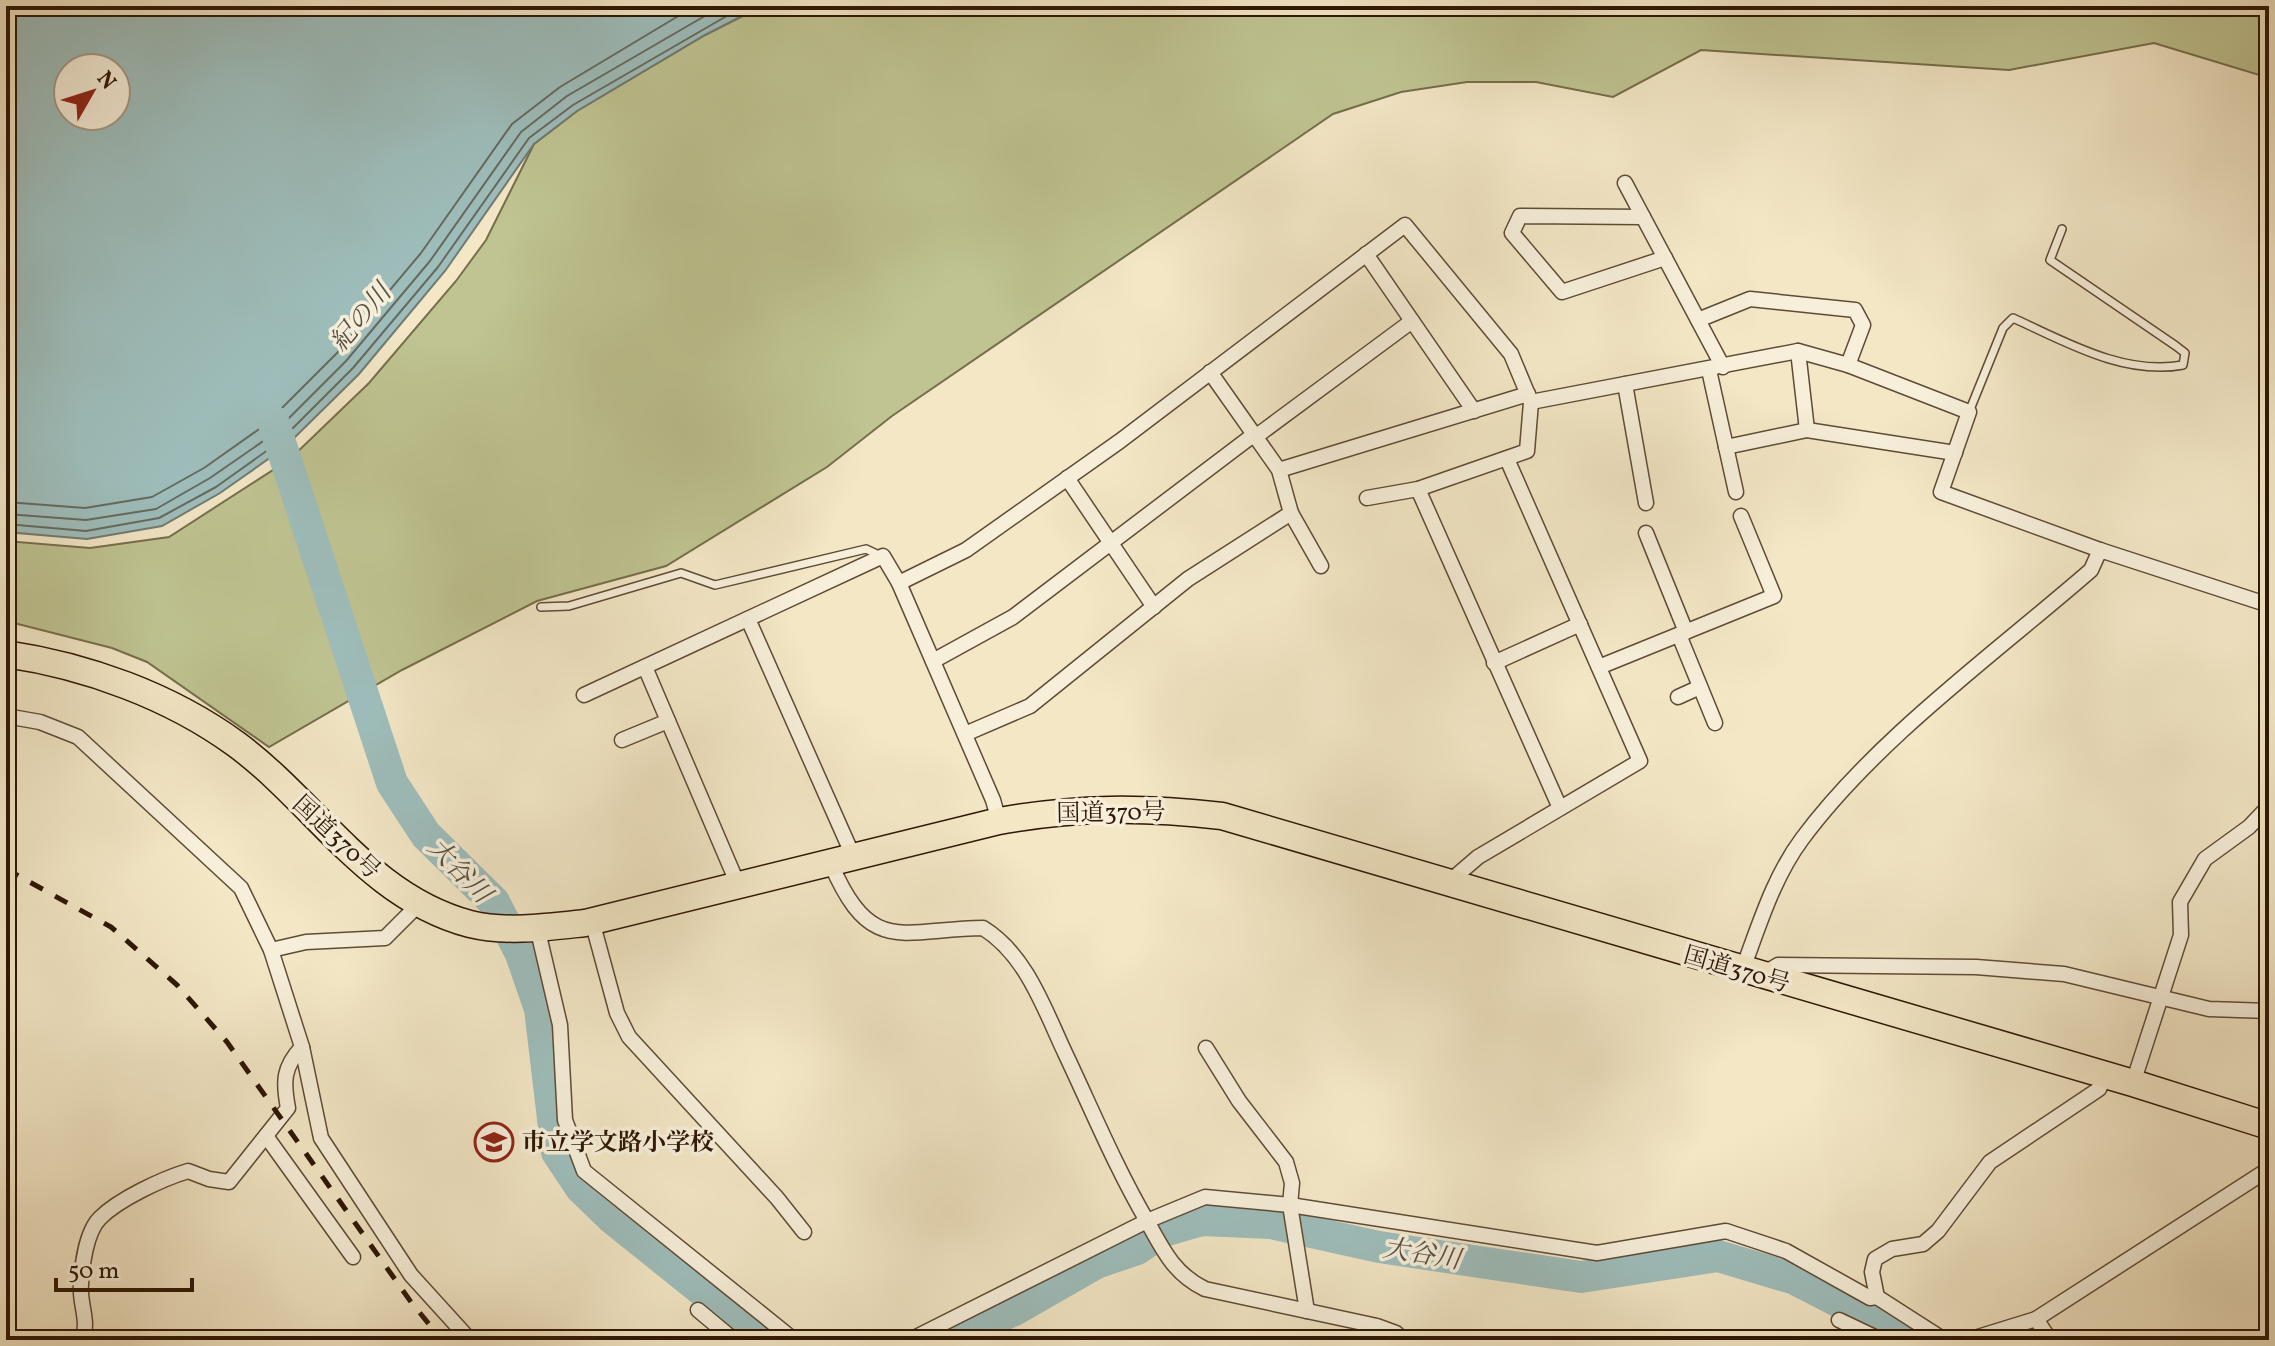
<svg xmlns="http://www.w3.org/2000/svg" width="2275" height="1346" viewBox="0 0 2275 1346" font-family="Vollkorn,'Noto Serif JP',serif">
	<rect width="100%" height="100%" fill="#f3e7c6"/>
	<filter id="stains"><feTurbulence type="fractalNoise" baseFrequency=".0025" numOctaves="4"/><feColorMatrix values="0 0 0 0 .2 0 0 0 0 .09 0 0 0 0 .02 0 0 0 .5 -.17"/></filter>
	<radialGradient id="worn" r=".72"><stop offset=".6" stop-color="#630" stop-opacity="0"/><stop offset="1" stop-color="#630" stop-opacity=".3"/></radialGradient>
	<path fill="#bfc492" stroke="#766e4c" stroke-width="2" d="M 762,6 L 2269,6 L 2269,78 L 2154,43 L 2009,70 L 1701,50 L 1613,97 L 1536,82 L 1467,82 L 1401,92 L 1333,114 L 892,416 L 827,467 L 666,566 L 537,601 L 402,670 L 269,747 L 147,662 L 112,648 L 6,621 L 6,541 L 90,548 L 169,537 L 290,459 L 369,383 L 456,281 L 486,240 L 534,144 L 577,111 L 705,35 Z"/>
	<path fill="#9ebebc" stroke="#717b73" stroke-width="2" fill-rule="evenodd" d="M 6,6 L 762,6 L 705,35 L 577,111 L 534,144 L 445,271 L 359,374 L 284,448 L 220,493 L 162,526 L 87,539 L 6,532 ZM 68,68 L 116,68 L 116,116 L 68,116 Z"/>
	<g fill="none" stroke-linecap="round" stroke-linejoin="round">
		<g stroke="#666a60" stroke-width="2">
			<path d="M 6,502 L 85,508 L 152,497 L 204,468 L 265,425 L 337,353 L 421,253 L 512,124 L 560,87 L 695,6"/>
			<path d="M 6,514 L 86,520 L 156,509 L 210,478 L 272,435 L 346,361 L 430,261 L 521,132 L 567,96 L 722,6"/>
			<path d="M 6,524 L 86,531 L 159,518 L 216,487 L 279,442 L 353,368 L 438,267 L 529,138 L 573,105 L 744,6"/>
		</g>
		<g stroke="#9ebebc" stroke-width="32">
			<path d="M 273,421 L 392,783 L 426,835 L 494,902 L 521,954 L 540,1009 L 557,1152 L 581,1188 L 612,1218 L 764,1340"/>
			<path d="M 950,1340 L 1014,1310 L 1096,1263 L 1137,1249 L 1164,1231 L 1202,1220 L 1271,1223 L 1379,1247 L 1581,1277 L 1718,1256 L 1795,1279 L 1859,1312 L 1902,1340"/>
		</g>
		<defs>
			<g id="lane">
				<path d="M 1969,412 L 2003,328 L 2013,318 C 2066,342 2124,376 2183,365 L 2185,353 L 2176,346 L 2050,260 L 2062,229"/>
				<path d="M 541,607 L 569,606 L 681,573 L 715,585 L 866,549 L 881,556"/>
			</g>
			<g id="street">
				<path d="M 1625,183 L 1723,367"/>
				<path d="M 1643,217 L 1520,216 L 1512,233 L 1562,292 L 1665,258"/>
				<path d="M 1366,254 L 1474,411"/>
				<path d="M 1698,320 L 1750,299 L 1855,310 L 1863,325 L 1848,365"/>
				<path d="M 1798,351 L 1807,430"/>
				<path d="M 1709,370 L 1736,492"/>
				<path d="M 1210,372 L 1279,470 L 1291,513 L 1321,566"/>
				<path d="M 1625,384 L 1646,503"/>
				<path d="M 1531,402 L 1798,351 L 1848,365 L 1969,412 L 1941,492 L 2100,550 L 2269,605"/>
				<path d="M 1726,447 L 1807,430 L 1955,453"/>
				<path d="M 1279,470 L 1528,394"/>
				<path d="M 1067,478 L 1154,607"/>
				<path d="M 1418,489 L 1560,808"/>
				<path d="M 1646,533 L 1686,632"/>
				<path d="M 899,583 L 966,550 L 1120,441 L 1405,225 L 1511,354 L 1531,402 L 1527,451 L 1418,489 L 1367,498"/>
				<path d="M 748,619 L 854,858"/>
				<path d="M 1679,635 L 1715,723"/>
				<path d="M 933,661 L 1013,617 L 1248,439 L 1262,432 L 1412,321"/>
				<path d="M 1494,663 L 1580,624"/>
				<path d="M 645,667 L 739,887"/>
				<path d="M 1599,667 L 1774,596 L 1741,516"/>
				<path d="M 584,695 L 883,556 L 899,583 L 993,800 L 999,821"/>
				<path d="M 1678,697 L 1700,687"/>
				<path d="M 6,716 L 40,722 L 78,737 L 241,888 L 271,950 L 302,1047 C 283,1067 283,1082 288,1108 L 229,1182 L 209,1179 L 188,1171 C 162,1179 119,1199 100,1218 C 86,1232 82,1266 81,1284 C 79,1304 90,1321 82,1340"/>
				<path d="M 965,734 L 1030,706 L 1188,579 L 1291,513"/>
				<path d="M 622,740 L 668,721"/>
				<path d="M 831,864 C 871,957 902,929 983,928 C 1027,955 1045,1011 1066,1055 C 1092,1110 1116,1168 1147,1221 C 1163,1250 1174,1274 1205,1289 L 1377,1326 L 1396,1333 L 1403,1340"/>
				<path d="M 1449,882 L 1478,857 L 1640,761 L 1507,459"/>
				<path d="M 592,921 L 617,1013 L 629,1037 L 777,1198 L 804,1232"/>
				<path d="M 537,927 L 560,1025 L 565,1120 L 584,1171 L 794,1340"/>
				<path d="M 271,950 L 306,942 L 385,938 L 419,904"/>
				<path d="M 1742,971 C 1759,926 1773,878 1802,839 C 1876,739 1997,652 2091,570 L 2100,550"/>
				<path d="M 1761,975 L 1778,965 L 1976,967 L 2064,974 L 2209,1009 L 2269,1011"/>
				<path d="M 302,1047 L 321,1138 L 411,1275 L 470,1340"/>
				<path d="M 1206,1048 L 1239,1101 L 1286,1162 L 1292,1183 L 1290,1205 L 1307,1311"/>
				<path d="M 2133,1083 L 2181,935 L 2180,902 L 2205,859 L 2249,827 L 2269,806"/>
				<path d="M 266,1136 L 353,1257"/>
				<path d="M 698,1310 L 734,1340"/>
				<path d="M 2036,1319 L 2050,1340"/>
				<path d="M 1839,1320 L 1881,1340"/>
				<path d="M 910,1340 L 1147,1221 L 1205,1197 L 1290,1205 L 1597,1253 L 1726,1231 L 1786,1251 L 1870,1298 L 1877,1297"/>
				<path d="M 1944,1340 L 1877,1297 L 1872,1272 L 1875,1259 L 1892,1249 L 1923,1244 L 1938,1231 L 1990,1162 L 2099,1089 L 2105,1076"/>
				<path d="M 1968,1340 L 2036,1319 L 2269,1169"/>
			</g>
			<path id="highway" d="M 6,654 C 87,666 170,696 236,744 C 316,803 368,897 470,924 C 506,933 549,927 585,923 L 999,821 C 1078,807 1142,807 1222,816 L 2133,1083 L 2269,1126"/>
		</defs>
		<use href="#lane" stroke="#5f4b35" stroke-width="10"/>
		<use href="#street" stroke="#5f4b35" stroke-width="17"/>
		<use href="#highway" stroke="#2e1705" stroke-width="29"/>
		<use href="#lane" stroke="#f7efda" stroke-width="7"/>
		<use href="#street" stroke="#f7efda" stroke-width="14"/>
		<use href="#highway" stroke="#f3e7c6" stroke-width="26"/>
		<path stroke="#2e1705" stroke-width="5" stroke-dasharray="14 14" stroke-linecap="butt" d="M 6,869 L 111,927 L 177,985 L 227,1042 L 411,1302 L 442,1340"/>
	</g>
	<defs>
		<symbol id="school-ring" viewBox="-11 -11 22 22"><circle r="9.5" fill="#f7efda" stroke="#8f2418" stroke-width="1.5"/><path d="M0-5L7-2L0 1L-7-2ZM-4 1L0 2.5L4 1V4Q0 6-4 4Z" fill="#8f2418"/></symbol>
	</defs>
	<g fill-rule="evenodd">
		<use href="#school-ring" x="472" y="1120" width="44" height="44"/>
	</g>
	<g text-anchor="middle" stroke-width="7" stroke-linejoin="round" paint-order="stroke">
		<g font-size="24" fill="#2e1705" stroke="#f7efda">
			<text transform="translate(1111 812) rotate(-1)" y="8">国道370号</text>
			<text transform="translate(337 837) rotate(43)" y="8">国道370号</text>
			<text transform="translate(1737 969) rotate(16)" y="8">国道370号</text>
		</g>
		<g font-size="24" font-weight="bold" fill="#2e1705" stroke="#f7efda" text-anchor="start">
			<text x="522" y="1150">市立学文路小学校</text>
		</g>
		<g font-size="26" font-style="italic" fill="#555145" stroke="#f7efda">
			<text transform="translate(360 317) rotate(-50)" y="9">紀の川</text>
			<text transform="translate(460 870) rotate(46)" y="9">大谷川</text>
			<text transform="translate(1422 1253) rotate(9)" y="9">大谷川</text>
		</g>
	</g>
	<rect width="2275" height="1346" fill="none" stroke="#f3e7c6" stroke-width="32"/>
	<rect x="8" y="8" width="2259" height="1330" fill="none" stroke="#2e1705" stroke-width="4"/>
	<rect x="16" y="16" width="2243" height="1314" fill="none" stroke="#2e1705" stroke-width="2"/>
	<g transform="translate(92 92) rotate(51)"><circle r="38" fill="#f7efda" stroke="#a79985" stroke-width="2"/>
	<path d="M0-6L14 30L0 20L-14 30Z" fill="#8f2418"/>
	<text y="-12" font-size="22" font-weight="bold" text-anchor="middle" fill="#2e1705">N</text>
	</g>
	<path d="M56 1278v12h136v-12" fill="none" stroke="#2e1705" stroke-width="4"/>
	<text x="68" y="1278" font-size="24" fill="#2e1705" stroke="#f7efda" stroke-width="6" paint-order="stroke">50 m</text>
	<rect width="100%" height="100%" filter="url(#stains)"/>
	<rect width="100%" height="100%" fill="url(#worn)"/>
</svg>
